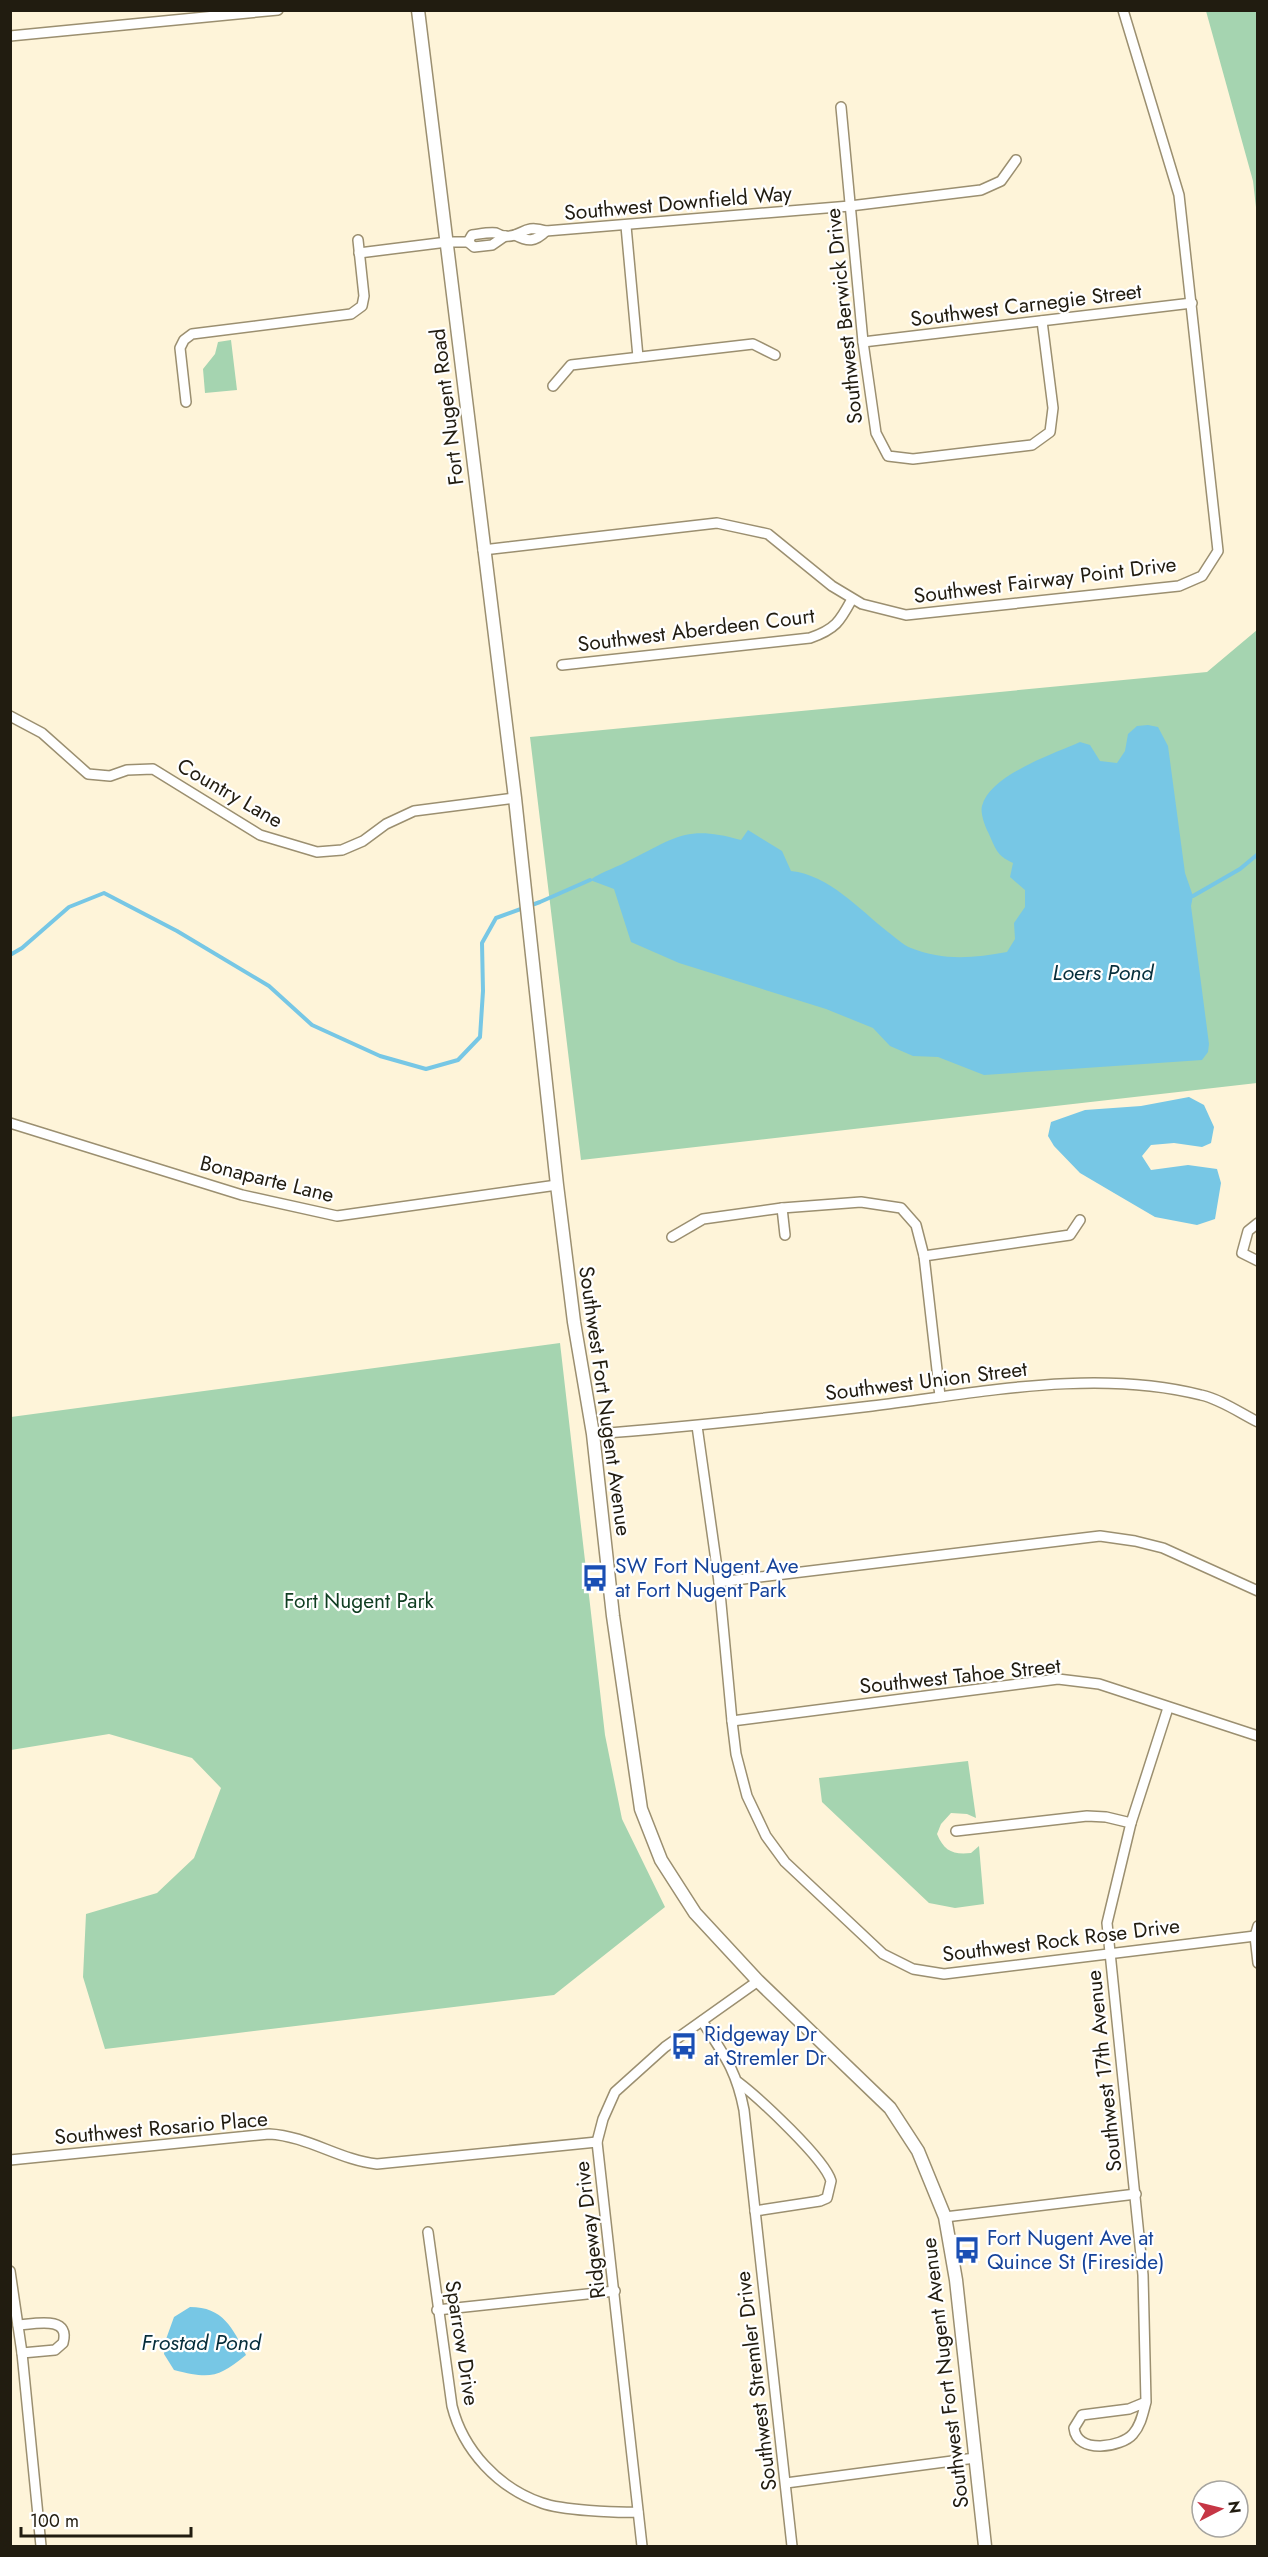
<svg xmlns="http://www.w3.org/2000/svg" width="1268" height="2557" viewBox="0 0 1268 2557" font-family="Jost,sans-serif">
	<rect width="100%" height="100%" fill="#fef4d9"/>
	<g fill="#a5d4b0">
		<path d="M 1206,11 L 1257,11 L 1257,216 L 1253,181 Z"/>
		<path d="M 231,340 L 237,390 L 205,393 L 203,369 L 215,354 L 218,342 Z"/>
		<path d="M 1257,630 L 1257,1083 L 581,1160 L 530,737 L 1207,672 Z"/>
		<path d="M 560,1343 L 605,1735 L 622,1819 L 665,1907 L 554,1995 L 105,2049 L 83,1977 L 86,1914 L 157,1893 L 194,1858 L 221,1788 L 192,1758 L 109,1734 L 11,1750 L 11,1417 Z"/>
		<path d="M 968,1761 L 976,1818 L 967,1814 L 951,1813 L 941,1824 L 937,1834 C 944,1851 953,1855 971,1853 L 979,1846 L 984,1904 L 955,1908 L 929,1903 L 822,1802 L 819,1778 Z"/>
	</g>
	<g fill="#77c7e5">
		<path d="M 1148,725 L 1158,727 L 1168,746 L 1185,873 L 1193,896 L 1191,906 L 1209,1044 L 1208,1052 L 1202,1060 L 984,1075 L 938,1057 L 913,1056 L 890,1046 L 873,1028 L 826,1009 L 679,963 L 631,942 L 614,889 L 590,880 C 603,871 618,867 632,859 C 677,836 689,825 741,840 L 748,830 L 782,851 L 791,871 C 829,875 859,909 888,932 C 895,937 903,945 911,948 C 943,961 974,958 1007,952 L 1015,939 L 1014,923 L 1025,907 L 1025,890 L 1010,877 L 1013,863 C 996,855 996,849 988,832 C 985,826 980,813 982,806 C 990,775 1053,754 1080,742 L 1090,745 L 1100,761 L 1117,763 L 1125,751 L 1128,734 L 1137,726 Z"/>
		<path d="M 1189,1097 L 1204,1105 L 1214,1127 L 1211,1143 L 1202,1147 L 1174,1143 L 1151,1145 L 1142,1156 L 1151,1170 L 1188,1165 L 1217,1169 L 1221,1183 L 1215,1219 L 1197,1225 L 1155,1217 L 1114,1193 L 1080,1173 L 1054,1146 L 1048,1136 L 1051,1122 L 1085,1110 L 1141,1106 Z"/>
		<path d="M 190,2307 C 223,2307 233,2328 246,2355 C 218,2378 210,2379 174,2370 L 164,2354 L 165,2342 L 174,2317 Z"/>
	</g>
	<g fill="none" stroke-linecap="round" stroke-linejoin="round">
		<g stroke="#77c7e5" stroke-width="4">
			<path d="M 1193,896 L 1240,869 L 1258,854"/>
			<path d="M 10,955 L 22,948 L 69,907 L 104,893 L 177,931 L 269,986 L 312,1025 L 380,1056 L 426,1069 L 458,1060 L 480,1037 L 483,991 L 482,943 L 496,918 L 540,902 L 590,880"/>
		</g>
		<defs>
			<g id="minor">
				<path d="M 10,36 L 278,10"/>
				<path d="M 841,107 L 863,342 L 876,433 L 888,456 L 913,459 L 1032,445 L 1050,432 L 1053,408 L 1042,321"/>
				<path d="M 626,226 L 638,357"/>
				<path d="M 515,235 C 528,242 535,242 546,231"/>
				<path d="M 468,242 L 472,235 C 480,234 489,232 496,233 C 498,234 503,236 505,236 C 523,238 522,223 546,231 L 850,206 L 981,190 L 1001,181 L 1016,160"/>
				<path d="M 359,253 L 447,242 L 468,242 L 474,247 L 492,245 L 505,236"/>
				<path d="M 863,342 L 1192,303"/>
				<path d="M 553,386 L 571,365 L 753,344 L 775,355"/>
				<path d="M 186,402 L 180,348 L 184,340 L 192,334 L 351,314 L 362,306 L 364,296 L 358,240"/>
				<path d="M 483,550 L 717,523 L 768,534 L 832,586 L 862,604 L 906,615 L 1179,586 L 1202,576 L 1218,551 L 1179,195 L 1123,10"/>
				<path d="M 562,665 L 810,638 C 836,629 840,621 852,599"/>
				<path d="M 10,716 L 42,733 L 88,774 L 110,776 L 127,770 L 153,769 L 260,835 L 317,852 L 342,850 L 363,841 L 386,824 L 414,811 L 515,798"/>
				<path d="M 10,1123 L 242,1195 L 337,1216 L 557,1185"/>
				<path d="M 782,1208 L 785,1235"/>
				<path d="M 1258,1223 L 1248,1231 L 1242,1253 L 1258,1261"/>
				<path d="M 672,1237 L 703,1219 L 782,1208 L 861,1202 L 901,1208 L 916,1225 L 924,1256 L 940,1396"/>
				<path d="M 924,1256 L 1070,1235 L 1080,1220"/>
				<path d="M 697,1426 L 719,1582 L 732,1721 L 736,1754 L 747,1796 L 766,1836 L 785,1862 L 883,1954 L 913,1969 L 944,1974 L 1255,1936"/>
				<path d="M 593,1434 C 686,1427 779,1417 872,1406 C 979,1393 1094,1368 1201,1395 C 1220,1399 1240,1413 1258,1422"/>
				<path d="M 719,1582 L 1100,1536 L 1135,1541 L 1163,1548 L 1258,1591"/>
				<path d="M 732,1721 L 1058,1679 L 1099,1684 L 1258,1736"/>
				<path d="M 956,1831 L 1087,1816 L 1106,1817 L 1131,1823"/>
				<path d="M 1258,1926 L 1255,1936 L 1258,1963"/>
				<path d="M 702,2021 C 724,2055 736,2069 744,2110 L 792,2546"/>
				<path d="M 738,2082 C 759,2098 825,2159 831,2181 L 827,2198 L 820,2201 L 755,2211"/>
				<path d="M 10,2160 L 269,2134 C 308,2136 339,2160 377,2164 L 597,2142"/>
				<path d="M 945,2217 L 1136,2194"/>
				<path d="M 428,2232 L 452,2406 C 463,2450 498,2488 542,2503 C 561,2510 616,2513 638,2512"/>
				<path d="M 10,2271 L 22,2353 L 41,2546"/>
				<path d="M 437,2310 L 615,2291"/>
				<path d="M 18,2325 C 34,2324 71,2315 63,2343 L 55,2350 L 22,2353"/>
				<path d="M 1146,2402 C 1143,2413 1141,2425 1133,2434 C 1122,2447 1077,2455 1074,2428 L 1082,2415 L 1129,2409 L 1146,2402 L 1143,2275 L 1107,1923 L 1131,1823 L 1168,1708"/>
				<path d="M 786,2483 L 975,2458"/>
				<path d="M 642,2546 L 597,2142 L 603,2119 L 615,2092 L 665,2047 L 758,1981"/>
			</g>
			<path id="tertiary" d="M 418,10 L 515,798 L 557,1185 L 574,1322 L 593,1434 L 613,1616 L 641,1809 L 661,1860 L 695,1913 L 758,1981 L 890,2108 L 918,2151 L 945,2217 L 956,2280 L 985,2546"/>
		</defs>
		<use href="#minor" stroke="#9b8f70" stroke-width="12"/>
		<use href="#tertiary" stroke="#9b8f70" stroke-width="15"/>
		<use href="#minor" stroke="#fff" stroke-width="9"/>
		<use href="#tertiary" stroke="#fff" stroke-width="12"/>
	</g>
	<defs>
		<symbol id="bus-bare" viewBox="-9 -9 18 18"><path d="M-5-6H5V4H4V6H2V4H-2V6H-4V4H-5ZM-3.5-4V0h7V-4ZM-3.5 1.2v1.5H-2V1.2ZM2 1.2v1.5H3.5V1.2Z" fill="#1a4fb4" stroke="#fff" stroke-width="2.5" paint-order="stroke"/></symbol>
	</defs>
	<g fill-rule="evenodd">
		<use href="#bus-bare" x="576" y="1559" width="38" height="38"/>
		<use href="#bus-bare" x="665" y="2027" width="38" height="38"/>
		<use href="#bus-bare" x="948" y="2231" width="38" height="38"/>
	</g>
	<g text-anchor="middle" stroke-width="4.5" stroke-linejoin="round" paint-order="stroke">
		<g font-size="21" fill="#211c10" stroke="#fff">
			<text transform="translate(678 203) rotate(-5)" y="7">Southwest Downfield Way</text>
			<text transform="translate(1026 305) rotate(-7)" y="7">Southwest Carnegie Street</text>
			<text transform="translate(844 316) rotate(-96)" y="7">Southwest Berwick Drive</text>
			<text transform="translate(447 407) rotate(-97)" y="7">Fort Nugent Road</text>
			<text transform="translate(1045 580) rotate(-7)" y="7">Southwest Fairway Point Drive</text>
			<text transform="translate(696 630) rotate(-7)" y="7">Southwest Aberdeen Court</text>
			<text transform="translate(230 793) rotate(30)" y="7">Country Lane</text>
			<text transform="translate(267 1179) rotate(14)" y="7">Bonaparte Lane</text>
			<text transform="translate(926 1381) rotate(-7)" y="7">Southwest Union Street</text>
			<text transform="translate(605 1401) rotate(82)" y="7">Southwest Fort Nugent Avenue</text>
			<text transform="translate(960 1676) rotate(-6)" y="7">Southwest Tahoe Street</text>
			<text transform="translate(1061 1940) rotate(-7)" y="7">Southwest Rock Rose Drive</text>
			<text transform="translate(1104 2071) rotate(-96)" y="7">Southwest 17th Avenue</text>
			<text transform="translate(161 2128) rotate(-5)" y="7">Southwest Rosario Place</text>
			<text transform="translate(590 2230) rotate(-97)" y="7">Ridgeway Drive</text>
			<text transform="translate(462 2343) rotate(81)" y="7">Sparrow Drive</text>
			<text transform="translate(945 2373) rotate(-97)" y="7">Southwest Fort Nugent Avenue</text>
			<text transform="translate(756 2381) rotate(-97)" y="7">Southwest Stremler Drive</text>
		</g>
		<g font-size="21" fill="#164399" stroke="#fff" text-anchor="start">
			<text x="615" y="1573">SW Fort Nugent Ave<tspan x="615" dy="24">at Fort Nugent Park</tspan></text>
			<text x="704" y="2041">Ridgeway Dr<tspan x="704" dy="24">at Stremler Dr</tspan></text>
			<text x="987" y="2245">Fort Nugent Ave at<tspan x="987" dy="24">Quince St (Fireside)</tspan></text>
		</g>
		<g font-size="21" fill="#0f3d20" stroke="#fff">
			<text x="359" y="1608">Fort Nugent Park</text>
		</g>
		<g font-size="22" font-style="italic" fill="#072e3b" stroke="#fff">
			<text x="1103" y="980">Loers Pond</text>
			<text x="201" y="2350">Frostad Pond</text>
		</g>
	</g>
	<rect width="1268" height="2557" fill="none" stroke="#211c10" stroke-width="24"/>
	<g transform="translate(1220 2509) rotate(83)"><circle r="28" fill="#ffffff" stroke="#a6a49f" stroke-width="1.5"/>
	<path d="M0-4.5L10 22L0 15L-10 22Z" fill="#c63645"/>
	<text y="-9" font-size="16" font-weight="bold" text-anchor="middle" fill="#211c10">N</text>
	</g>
	<path d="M21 2527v9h170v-9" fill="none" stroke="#211c10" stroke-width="3"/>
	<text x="30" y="2527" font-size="18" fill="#211c10" stroke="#ffffff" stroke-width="4.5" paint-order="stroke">100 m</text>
</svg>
